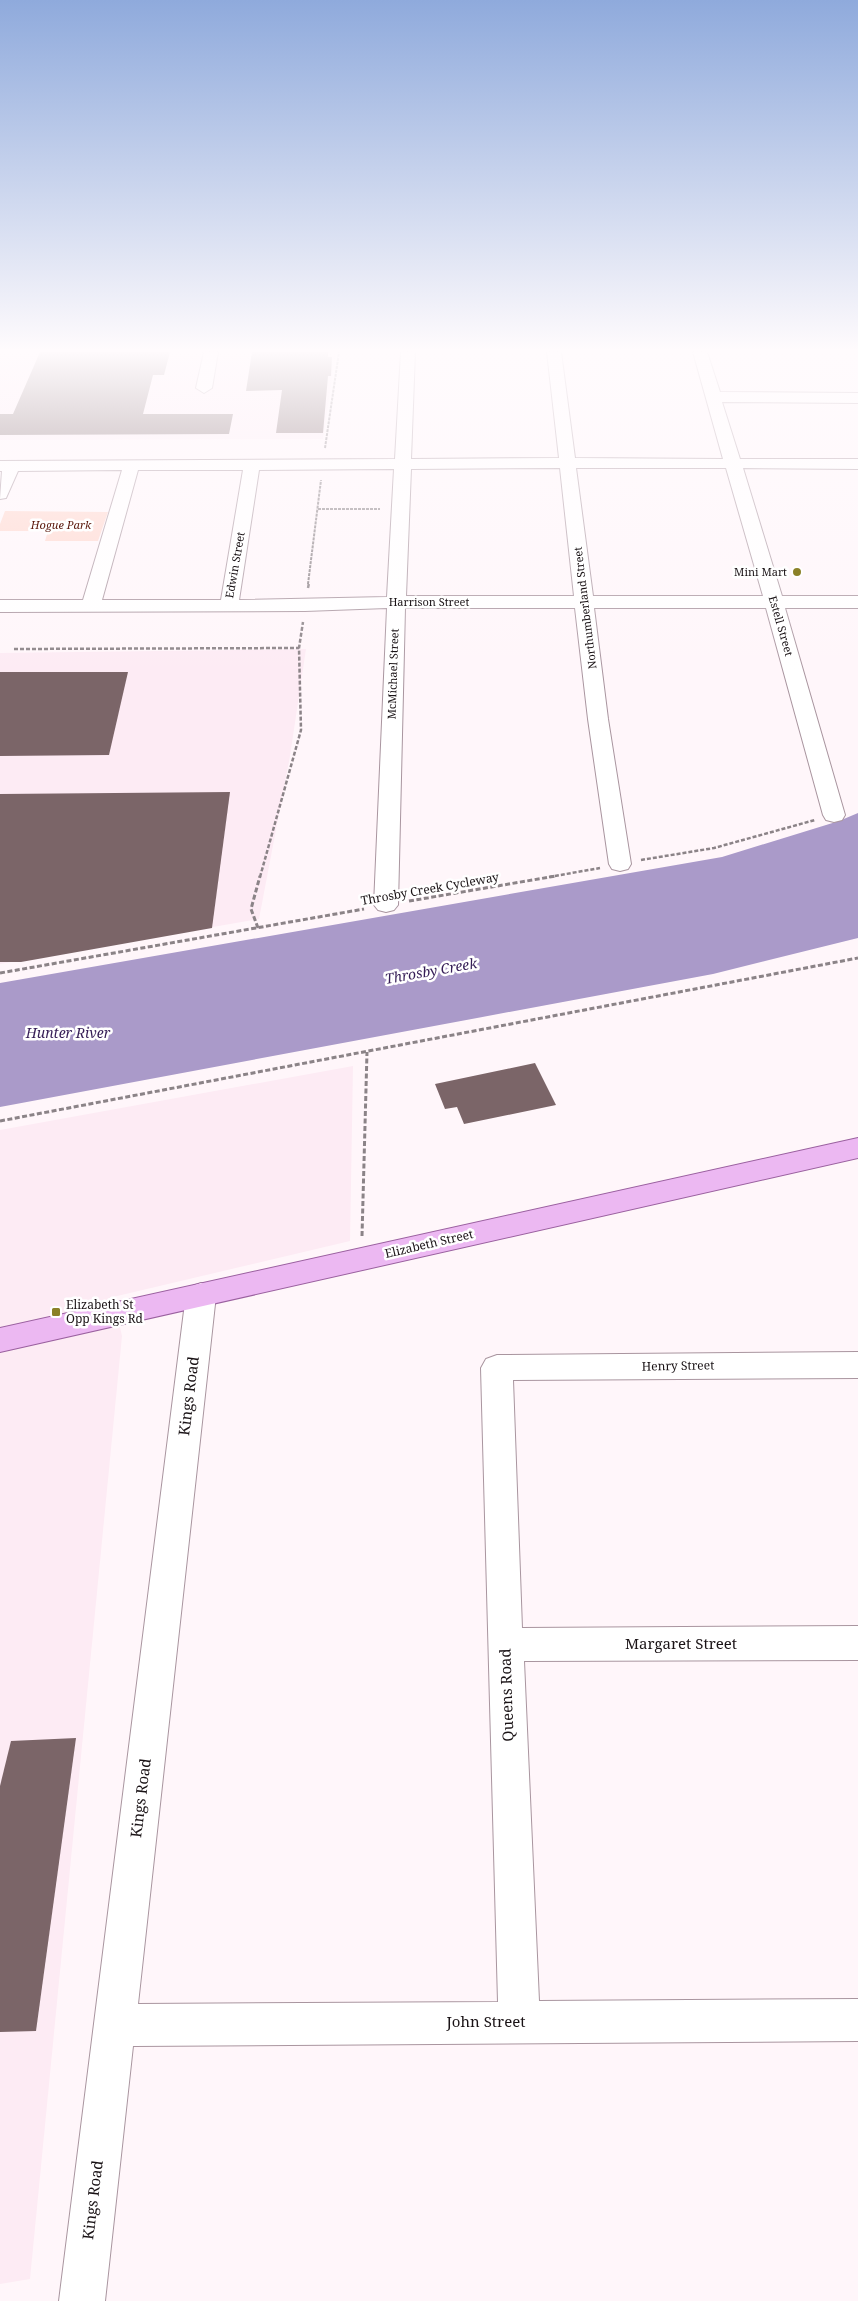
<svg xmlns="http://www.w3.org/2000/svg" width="858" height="2301" viewBox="0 0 858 2301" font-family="'Noto Serif',serif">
	<rect width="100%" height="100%" fill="#fff6fa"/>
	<g fill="#fdebf4">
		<path d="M 0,352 L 336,352 L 323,439 L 0,440 Z"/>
		<path d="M 306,649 L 290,756 L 259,919 L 0,964 L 0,653 Z"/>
		<path d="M 353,1066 L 350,1241 L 113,1297 L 122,1336 L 30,2279 L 0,2284 L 0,1130 Z"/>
	</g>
	<path fill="#ffd6cd" d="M 5,511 L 108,512 L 98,541 L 45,541 L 48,531 L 0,531 L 0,524 Z"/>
	<path fill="#aa9ac9" d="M 858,813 L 858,938 L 713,974 L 0,1107 L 0,983 L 722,857 L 839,821 Z"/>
	<g fill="#7b6568">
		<path d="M 40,352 L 170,352 L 164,375 L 153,375 L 143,414 L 233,414 L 229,434 L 0,435 L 0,414 L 13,414 Z"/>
		<path d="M 252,352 L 328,352 L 328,357 L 332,357 L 331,376 L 328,376 L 323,433 L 276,433 L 282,390 L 246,391 Z"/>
		<path d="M 0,672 L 128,672 L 109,755 L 0,756 Z"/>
		<path d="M 230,792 L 212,928 L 21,962 L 0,962 L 0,794 Z"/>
		<path d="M 535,1063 L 556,1105 L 464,1124 L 457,1107 L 445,1109 L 435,1084 Z"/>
		<path d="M 76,1738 L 36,2031 L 0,2032 L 0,1786 L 11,1741 Z"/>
	</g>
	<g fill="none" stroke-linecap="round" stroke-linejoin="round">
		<defs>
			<g id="minor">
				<path d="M 204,352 L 218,352 L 212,388 L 204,393 L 196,388 Z"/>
				<path d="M 401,352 L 415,352 L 411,459 L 559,458 L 547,352 L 561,352 L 575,458 L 723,459 L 693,352 L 707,352 L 720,392 L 858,393 L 858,403 L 722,402 L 740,459 L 858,459 L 858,469 L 743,468 L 782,596 L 858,596 L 858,608 L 785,608 L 845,815 L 842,820 L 834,822 L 826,820 L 823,815 L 766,608 L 594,608 L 608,719 L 631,864 L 628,869 L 620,871 L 612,869 L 609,864 L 588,719 L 575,608 L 405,608 L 398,905 L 394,910 L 386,912 L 378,910 L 374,905 L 387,608 L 305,611 L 0,612 L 0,600 L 83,600 L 122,470 L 18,471 L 6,498 L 0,499 L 2,471 L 0,471 L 0,461 L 395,459 ZM 560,468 L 574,596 L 406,596 L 411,469 ZM 576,468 L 726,468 L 763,596 L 593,596 ZM 394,469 L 387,597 L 239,600 L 259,470 ZM 138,470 L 243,470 L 221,600 L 102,600 Z"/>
				<path d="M 201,1283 L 212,1287 L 216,1295 L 138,2004 L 498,2002 L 481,1368 L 486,1359 L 497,1355 L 858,1352 L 858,1378 L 513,1380 L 522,1628 L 858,1626 L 858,1660 L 524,1661 L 539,2001 L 858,1999 L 858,2041 L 133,2046 L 105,2301 L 59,2301 L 186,1295 L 190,1287 Z"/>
			</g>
			<path id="major" d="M 858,1138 L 858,1158 L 0,1352 L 0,1328 Z"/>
		</defs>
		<use href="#minor" stroke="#a9959f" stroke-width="2"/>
		<use href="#major" stroke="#9a609f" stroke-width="2"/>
		<g stroke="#8b8387" stroke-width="2" stroke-dasharray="3 1" stroke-linecap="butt">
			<path d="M 325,448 L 339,352"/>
			<path d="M 318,509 L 380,509"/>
			<path d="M 308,584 L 321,480"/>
		</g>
		<g stroke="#8b8387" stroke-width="2.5" stroke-dasharray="4 2" stroke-linecap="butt">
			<path d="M 308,588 L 309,583"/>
			<path d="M 14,649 L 299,648"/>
			<path d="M 641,860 L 714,848 L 815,820"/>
			<path d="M 260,877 L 301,730 L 299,648 L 303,622"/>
			<path d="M 549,877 L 600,868"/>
		</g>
		<g stroke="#8b8387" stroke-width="3" stroke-dasharray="5 2.5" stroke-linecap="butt">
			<path d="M 409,901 L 556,876"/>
			<path d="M 258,928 L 251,909 L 260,876"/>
			<path d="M 0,973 L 364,909"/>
			<path d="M 0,1121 L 858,958"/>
			<path d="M 362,1236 L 367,1052"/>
		</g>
		<use href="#minor" fill="#fff" fill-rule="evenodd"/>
		<use href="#major" fill="#ecb8f2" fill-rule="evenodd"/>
	</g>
	<linearGradient id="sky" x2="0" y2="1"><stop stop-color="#8faadc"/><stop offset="0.52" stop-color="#fffbfd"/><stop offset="1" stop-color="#fffbfd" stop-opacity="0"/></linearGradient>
	<rect width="858" height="674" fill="url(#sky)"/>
	<g fill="#8b8128" stroke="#fff" stroke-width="2">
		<circle cx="797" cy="572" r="5"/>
		<rect x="51" y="1307" width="10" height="10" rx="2.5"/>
	</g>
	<g text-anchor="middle" stroke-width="5" stroke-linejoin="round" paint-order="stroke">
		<g font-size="11" font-style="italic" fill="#5a170b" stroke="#fff">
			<text x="61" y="529">Hogue Park</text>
		</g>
		<g font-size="11" fill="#1a1316" stroke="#fff">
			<text transform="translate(235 565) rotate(-80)" y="4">Edwin Street</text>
			<text x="429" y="606">Harrison Street</text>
			<text transform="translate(585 608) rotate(-97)" y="4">Northumberland Street</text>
			<text transform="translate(781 626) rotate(74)" y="4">Estell Street</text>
			<text transform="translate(393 674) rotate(-88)" y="4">McMichael Street</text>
		</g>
		<g font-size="11" fill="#1a1316" stroke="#fff" text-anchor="end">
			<text x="787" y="576">Mini Mart</text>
		</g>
		<g font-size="12" fill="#1a1316" stroke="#fff">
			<text transform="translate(430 889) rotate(-10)" y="4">Throsby Creek Cycleway</text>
			<text transform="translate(429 1244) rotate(-13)" y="4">Elizabeth Street</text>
			<text transform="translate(678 1366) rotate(-1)" y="4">Henry Street</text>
		</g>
		<g font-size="12" fill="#1a1316" stroke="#fff" text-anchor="start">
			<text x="66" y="1309">Elizabeth St<tspan x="66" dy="14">Opp Kings Rd</tspan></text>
		</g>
		<g font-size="14" font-style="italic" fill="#351d56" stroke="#fff">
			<text transform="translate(431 971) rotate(-10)" y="5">Throsby Creek</text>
			<text x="68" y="1038">Hunter River</text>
		</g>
		<g font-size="15" fill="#1a1316" stroke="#fff">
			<text transform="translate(189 1396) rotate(-83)" y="5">Kings Road</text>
			<text x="681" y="1649">Margaret Street</text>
			<text transform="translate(507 1695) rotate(-92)" y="5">Queens Road</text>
			<text transform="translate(141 1798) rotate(-83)" y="5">Kings Road</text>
			<text x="486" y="2027">John Street</text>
			<text transform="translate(93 2200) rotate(-83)" y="5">Kings Road</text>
		</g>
	</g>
</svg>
